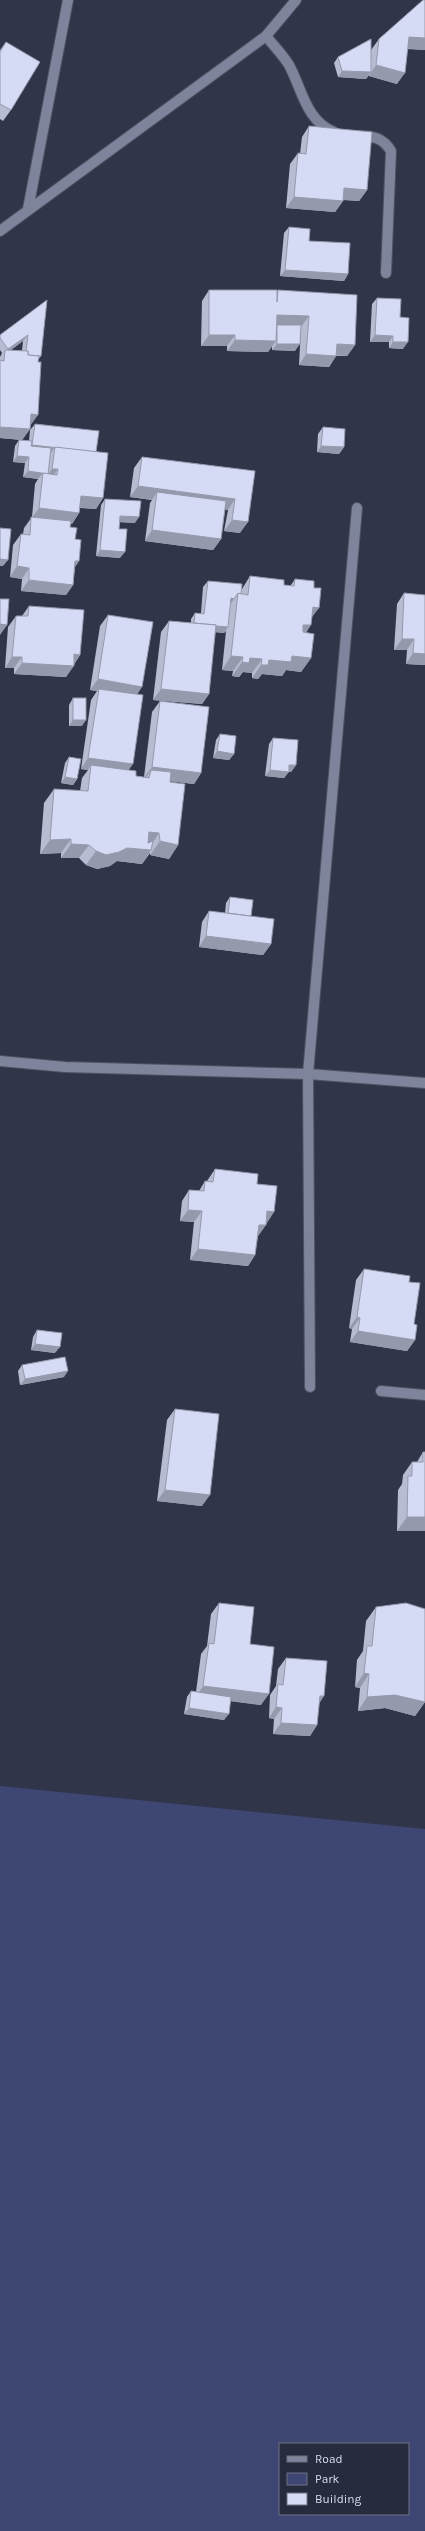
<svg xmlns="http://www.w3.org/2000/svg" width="425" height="2531" viewBox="0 0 425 2531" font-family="Karla,sans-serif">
	<rect width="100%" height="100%" fill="#313549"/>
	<path fill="#3e4674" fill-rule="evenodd" d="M 0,1786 L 425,1829 L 425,2531 L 0,2531 ZM 280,2444 L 408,2444 L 408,2514 L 280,2514 Z"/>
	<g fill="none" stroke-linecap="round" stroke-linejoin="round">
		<defs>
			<g id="street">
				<path d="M 266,36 C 273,45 283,55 289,65 C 302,89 306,121 334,132"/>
				<path d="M 359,136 C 374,136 383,138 391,151 L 386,273"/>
				<path d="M 28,209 L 68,0"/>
				<path d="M 0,231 L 266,36 L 296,0"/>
				<path d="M 0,1061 L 65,1067 L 308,1074 L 425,1083"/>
				<path d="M 310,1387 L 308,1074 L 357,508"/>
				<path d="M 381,1391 L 425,1395"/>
			</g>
		</defs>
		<use href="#street" stroke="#4f5262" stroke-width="12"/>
		<use href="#street" stroke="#7e849b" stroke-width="10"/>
	</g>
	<g fill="#b7bcd3" fill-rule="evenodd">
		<path d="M 425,0 L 425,50 L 407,49 L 397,84 L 369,76 L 369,75 L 366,79 L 338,77 L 334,63 L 338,57 L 371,56 L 371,50 L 379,39 Z"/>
		<path d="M 6,42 L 11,110 L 3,121 L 0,119 L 0,50 Z"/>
		<path d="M 309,126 L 367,190 L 359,201 L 343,200 L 343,201 L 335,212 L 286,208 L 290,164 L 298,153 L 300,154 L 302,137 Z"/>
		<path d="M 289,227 L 309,241 L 348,274 L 344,281 L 280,276 L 284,233 Z"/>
		<path d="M 209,290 L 277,292 L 278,290 L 355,345 L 347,356 L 336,356 L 329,367 L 299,365 L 301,327 L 295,351 L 272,350 L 272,346 L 268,352 L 227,351 L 227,346 L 201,346 L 202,301 Z"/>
		<path d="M 377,298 L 400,317 L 403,349 L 389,348 L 389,342 L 370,342 L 372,304 Z"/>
		<path d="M 47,300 L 41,356 L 38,360 L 30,429 L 22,440 L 0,438 L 0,357 L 2,353 L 0,350 L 0,335 ZM 23,341 L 22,351 L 11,350 Z"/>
		<path d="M 35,424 L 96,452 L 103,498 L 96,509 L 80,508 L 79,513 L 72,524 L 71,524 L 70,527 L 75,539 L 79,561 L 75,567 L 73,585 L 66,595 L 21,591 L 22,579 L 10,577 L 13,545 L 21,534 L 23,534 L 24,528 L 32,517 L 35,484 L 38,479 L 23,477 L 25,463 L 13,462 L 15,446 L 19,440 L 29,441 L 30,430 Z"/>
		<path d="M 323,427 L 344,447 L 339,454 L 317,452 L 318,434 Z"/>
		<path d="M 142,457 L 255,471 L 240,533 L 224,531 L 228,510 L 225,509 L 221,539 L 213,550 L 145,541 L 150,503 L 152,500 L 130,497 L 134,468 Z"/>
		<path d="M 105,499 L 135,523 L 120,522 L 119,529 L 120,558 L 96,556 L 101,505 Z"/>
		<path d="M 250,576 L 284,585 L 291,585 L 295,579 L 314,588 L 312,617 L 306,633 L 311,658 L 301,672 L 286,670 L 282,676 L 262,674 L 258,679 L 252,678 L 252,673 L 243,672 L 239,677 L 232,676 L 233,671 L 222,670 L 226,631 L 224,633 L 215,632 L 209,694 L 202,704 L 153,700 L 161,632 L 169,621 L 191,623 L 191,619 L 195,613 L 201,613 L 203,587 L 208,581 L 242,589 Z"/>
		<path d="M 404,593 L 425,665 L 406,664 L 407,650 L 394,650 L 397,604 Z"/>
		<path d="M 29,606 L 80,655 L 66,677 L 14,674 L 14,668 L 5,668 L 8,627 L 16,616 L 22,616 Z"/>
		<path d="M 108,615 L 137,694 L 129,770 L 136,776 L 144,777 L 152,712 L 160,701 L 201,773 L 194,784 L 170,781 L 178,845 L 169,859 L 150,855 L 150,853 L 142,864 L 117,861 L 110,866 L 97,869 L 86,865 L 79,858 L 61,858 L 61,853 L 40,854 L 44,803 L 54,789 L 80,791 L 82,778 L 88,770 L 81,769 L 91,700 L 97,691 L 90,690 L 100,626 Z"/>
		<path d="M 73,698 L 82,726 L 69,726 L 69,705 Z"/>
		<path d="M 220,734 L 234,754 L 229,760 L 213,758 L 216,740 Z"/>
		<path d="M 273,738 L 296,765 L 291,772 L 289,771 L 284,778 L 265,776 L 269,744 Z"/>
		<path d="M 69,757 L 77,779 L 73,785 L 61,783 L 65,763 Z"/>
		<path d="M 230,897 L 251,916 L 271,944 L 263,955 L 199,947 L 202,922 L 209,911 L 225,913 L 226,903 Z"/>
		<path d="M 215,1169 L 257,1184 L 267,1223 L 258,1236 L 255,1255 L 248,1266 L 190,1260 L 194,1222 L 180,1221 L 182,1201 L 189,1190 L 199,1191 L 205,1181 L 207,1181 Z"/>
		<path d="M 364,1269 L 409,1282 L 415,1340 L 407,1351 L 350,1342 L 352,1329 L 349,1328 L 356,1280 Z"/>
		<path d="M 37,1330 L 55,1353 L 31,1350 L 33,1337 Z"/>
		<path d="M 22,1365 L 64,1377 L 20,1385 L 18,1371 Z"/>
		<path d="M 175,1409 L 202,1506 L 157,1501 L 167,1420 Z"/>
		<path d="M 423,1452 L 425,1452 L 425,1531 L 397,1531 L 398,1490 L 402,1484 L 403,1475 L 412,1462 L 417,1462 Z"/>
		<path d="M 219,1603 L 250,1644 L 261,1705 L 231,1701 L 224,1720 L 184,1714 L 187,1697 L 191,1691 L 196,1692 L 201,1654 L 207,1646 L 211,1614 Z"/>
		<path d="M 376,1607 L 425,1702 L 415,1716 L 385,1708 L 358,1711 L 360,1688 L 355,1687 L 357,1660 L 363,1651 L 366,1621 Z"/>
		<path d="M 286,1658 L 319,1703 L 317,1725 L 310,1736 L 273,1734 L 274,1719 L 269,1718 L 270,1695 L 276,1686 L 278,1669 Z"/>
	</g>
	<g fill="#9599ac">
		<path d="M 409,37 L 425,38 L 425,50 L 401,48 Z"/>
		<path d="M 376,65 L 405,73 L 397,84 L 369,76 Z"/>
		<path d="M 342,71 L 371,72 L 366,79 L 338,77 Z"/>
		<path d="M 344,188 L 367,190 L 359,201 L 336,199 Z"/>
		<path d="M 294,197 L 343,201 L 335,212 L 286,208 Z"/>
		<path d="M 285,270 L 348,274 L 344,281 L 280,276 Z"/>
		<path d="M 277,315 L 309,316 L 301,327 L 277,326 L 277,325 L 276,326 Z"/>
		<path d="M 28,335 L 23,341 L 4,355 L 8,349 Z"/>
		<path d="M 209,335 L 235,335 L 227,346 L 201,346 Z"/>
		<path d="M 375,335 L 393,336 L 389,342 L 370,342 Z"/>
		<path d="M 235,340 L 276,341 L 268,352 L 227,351 Z"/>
		<path d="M 393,342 L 408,342 L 403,349 L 389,348 Z"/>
		<path d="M 277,344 L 300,344 L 295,351 L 272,350 Z"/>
		<path d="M 337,344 L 355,345 L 347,356 L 329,355 Z"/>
		<path d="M 306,354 L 336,356 L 329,367 L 299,365 Z"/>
		<path d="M 31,414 L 38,415 L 30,426 Z"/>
		<path d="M 0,427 L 30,429 L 22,440 L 0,438 Z"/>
		<path d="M 32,445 L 55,447 L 50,454 L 28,451 Z"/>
		<path d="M 321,446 L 344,447 L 339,454 L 317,452 Z"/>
		<path d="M 17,456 L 29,457 L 25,463 L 13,462 Z"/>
		<path d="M 52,469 L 58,469 L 50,480 L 44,480 Z"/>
		<path d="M 28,471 L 43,473 L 38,479 L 23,477 Z"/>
		<path d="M 138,486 L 235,499 L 228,510 L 156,500 L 157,492 L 152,500 L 130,497 Z"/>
		<path d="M 81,496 L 103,498 L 96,509 L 73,507 Z"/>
		<path d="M 39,508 L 79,513 L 72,524 L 31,519 Z"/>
		<path d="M 120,516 L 139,517 L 135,523 L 116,522 Z"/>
		<path d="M 232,520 L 248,522 L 240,533 L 224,531 Z"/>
		<path d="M 152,530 L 221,539 L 213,550 L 145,541 Z"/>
		<path d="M 100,550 L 125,552 L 120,558 L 96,556 Z"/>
		<path d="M 0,559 L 8,560 L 3,566 L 0,566 Z"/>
		<path d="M 75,561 L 79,561 L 71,572 Z"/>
		<path d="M 17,566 L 29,568 L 22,579 L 10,577 Z"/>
		<path d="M 29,580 L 73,585 L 66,595 L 21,591 Z"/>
		<path d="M 231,598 L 234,599 L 230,605 Z"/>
		<path d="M 313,607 L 319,608 L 309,621 Z"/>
		<path d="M 0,624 L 7,625 L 0,635 Z"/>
		<path d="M 194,624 L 228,627 L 224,633 L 190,630 Z"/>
		<path d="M 303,625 L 311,625 L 302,639 Z"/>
		<path d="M 402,639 L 414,639 L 407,650 L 394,650 Z"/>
		<path d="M 413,653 L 425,654 L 425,665 L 406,664 Z"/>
		<path d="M 74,654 L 80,655 L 73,666 Z"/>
		<path d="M 231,656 L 243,657 L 233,671 L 222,670 Z"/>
		<path d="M 292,656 L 311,658 L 301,672 L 286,670 L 282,676 L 262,674 L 258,679 L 252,678 L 261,665 L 269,660 Z"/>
		<path d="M 12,657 L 22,657 L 14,668 L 5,668 Z"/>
		<path d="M 250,658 L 262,659 L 252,673 L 243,672 L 239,677 L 232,676 L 242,662 Z"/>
		<path d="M 22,663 L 74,666 L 66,677 L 14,674 Z"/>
		<path d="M 98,679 L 142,687 L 135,698 L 99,689 L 97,691 L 90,690 Z"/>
		<path d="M 161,689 L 209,694 L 202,704 L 153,700 Z"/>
		<path d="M 73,720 L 86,720 L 82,726 L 69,726 Z"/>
		<path d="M 217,751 L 234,754 L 229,760 L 213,758 Z"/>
		<path d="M 88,758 L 133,764 L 125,775 L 91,765 L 88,770 L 81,769 Z"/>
		<path d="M 289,765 L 296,765 L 291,772 L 285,771 Z"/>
		<path d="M 152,767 L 201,773 L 194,784 L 148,779 L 151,770 L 145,779 L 144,778 Z"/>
		<path d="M 270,770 L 289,772 L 284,778 L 265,776 Z"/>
		<path d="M 65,777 L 77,779 L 73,785 L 61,783 Z"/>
		<path d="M 149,832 L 159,833 L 150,847 L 139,846 Z"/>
		<path d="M 71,839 L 61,853 L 40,854 L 50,840 Z"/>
		<path d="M 160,841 L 178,845 L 169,859 L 150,855 Z"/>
		<path d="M 71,844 L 89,845 L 79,858 L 61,858 Z"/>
		<path d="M 127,848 L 151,850 L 142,864 L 117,861 L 110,866 L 97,869 L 86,865 L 96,851 Z"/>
		<path d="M 206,936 L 271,944 L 263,955 L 199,947 Z"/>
		<path d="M 188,1210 L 202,1211 L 194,1222 L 180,1221 Z"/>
		<path d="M 267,1211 L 274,1212 L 267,1223 L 260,1222 Z"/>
		<path d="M 259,1225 L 266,1225 L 258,1236 L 251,1236 Z"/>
		<path d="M 198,1249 L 255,1255 L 248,1266 L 190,1260 Z"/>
		<path d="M 357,1317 L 360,1318 L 352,1329 L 349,1328 Z"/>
		<path d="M 358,1331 L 415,1340 L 407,1351 L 350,1342 Z"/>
		<path d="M 35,1344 L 60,1347 L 55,1353 L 31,1350 Z"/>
		<path d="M 68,1371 L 64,1377 L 20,1385 L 25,1379 Z"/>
		<path d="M 165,1490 L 210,1495 L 202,1506 L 157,1501 Z"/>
		<path d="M 407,1517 L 425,1517 L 425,1531 L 397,1531 Z"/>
		<path d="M 364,1673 L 369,1674 L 360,1688 L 355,1687 Z"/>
		<path d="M 203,1686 L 269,1694 L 261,1705 L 196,1697 Z"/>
		<path d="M 395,1695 L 425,1702 L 415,1716 L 385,1708 L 358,1711 L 367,1697 Z"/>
		<path d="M 320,1696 L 324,1696 L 317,1707 Z"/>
		<path d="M 276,1707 L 282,1708 L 274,1719 L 269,1718 Z"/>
		<path d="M 189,1708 L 229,1714 L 224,1720 L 184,1714 Z"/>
		<path d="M 281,1723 L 317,1725 L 310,1736 L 273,1734 Z"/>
	</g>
	<g fill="#d5dbf5" stroke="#9599ac">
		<path d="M 423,0 L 425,0 L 425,38 L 409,37 L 405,73 L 376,65 L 379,39 Z"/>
		<path d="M 371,39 L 371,72 L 342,71 L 338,57 Z"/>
		<path d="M 6,42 L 40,62 L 11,110 L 0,104 L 0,52 Z"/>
		<path d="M 309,126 L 372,132 L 367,190 L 344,188 L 343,201 L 294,197 L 298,153 L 306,154 Z"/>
		<path d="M 289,227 L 310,229 L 309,241 L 350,243 L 348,274 L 285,270 Z"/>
		<path d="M 209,290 L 277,290 L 277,302 L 278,290 L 357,295 L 355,345 L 337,344 L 336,356 L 306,354 L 309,316 L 277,315 L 276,341 L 235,340 L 235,335 L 209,335 Z"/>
		<path d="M 377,298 L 401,299 L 400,317 L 409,318 L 408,342 L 393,342 L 393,336 L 375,335 Z"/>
		<path d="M 47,300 L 41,356 L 28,355 L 28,351 L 26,351 L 28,335 L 8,349 L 0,338 L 0,335 Z"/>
		<path d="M 277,325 L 301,325 L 300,344 L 277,344 Z"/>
		<path d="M 5,350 L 28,351 L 28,355 L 39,356 L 38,362 L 41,362 L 38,415 L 31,414 L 30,429 L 0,427 L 0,360 L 4,361 Z"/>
		<path d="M 35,424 L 99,431 L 96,452 L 32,445 Z"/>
		<path d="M 323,427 L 345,429 L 344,447 L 321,446 Z"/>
		<path d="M 19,440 L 32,441 L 31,446 L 51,448 L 48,474 L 28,471 L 29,457 L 17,456 Z"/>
		<path d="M 55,447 L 108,453 L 103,498 L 81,496 L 79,513 L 39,508 L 43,473 L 57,475 L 58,469 L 52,469 Z"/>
		<path d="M 142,457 L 255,471 L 248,522 L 232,520 L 235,499 L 138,486 Z"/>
		<path d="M 157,492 L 226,501 L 221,539 L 152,530 Z"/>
		<path d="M 105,499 L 141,501 L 139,517 L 120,516 L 119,529 L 127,529 L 125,552 L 100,550 Z"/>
		<path d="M 31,517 L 71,521 L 70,527 L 77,528 L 75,539 L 81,540 L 79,561 L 75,561 L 73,585 L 29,580 L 29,568 L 17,566 L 21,534 L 30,535 Z"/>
		<path d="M 0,528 L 11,529 L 8,560 L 0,559 Z"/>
		<path d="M 250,576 L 284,580 L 284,585 L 294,586 L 295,579 L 314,581 L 314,588 L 321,588 L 319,608 L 313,607 L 311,625 L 303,625 L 303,632 L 314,634 L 311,658 L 292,656 L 291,662 L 269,660 L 268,665 L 261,665 L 262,659 L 250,658 L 249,663 L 242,662 L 243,657 L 231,656 L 238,593 L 248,595 Z"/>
		<path d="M 208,581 L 242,584 L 241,594 L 238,593 L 234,599 L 231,598 L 228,627 L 216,626 L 216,625 L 194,623 L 195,613 L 204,614 Z"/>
		<path d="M 404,593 L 425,595 L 425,654 L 413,653 L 414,639 L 402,639 Z"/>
		<path d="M 0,599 L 9,599 L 7,625 L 0,624 Z"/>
		<path d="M 29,606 L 84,610 L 80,655 L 74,654 L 74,666 L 22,663 L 22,657 L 12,657 L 16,616 L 28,616 Z"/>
		<path d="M 108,615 L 153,622 L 142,687 L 98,679 Z"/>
		<path d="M 169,621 L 216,625 L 209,694 L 161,689 Z"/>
		<path d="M 99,689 L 143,695 L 133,764 L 88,758 Z"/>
		<rect x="73" y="698" width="13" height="22"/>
		<path d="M 160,701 L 209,707 L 201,773 L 152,767 Z"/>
		<path d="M 220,734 L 236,736 L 234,754 L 217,751 Z"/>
		<path d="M 273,738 L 298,740 L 296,765 L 289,765 L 289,772 L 270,770 Z"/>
		<path d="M 69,757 L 81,759 L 77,779 L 65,777 Z"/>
		<path d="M 91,765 L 136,771 L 136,776 L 149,778 L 151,770 L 171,772 L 170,782 L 185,784 L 178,845 L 160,841 L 159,833 L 149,832 L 148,843 L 153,841 L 151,850 L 127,848 L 119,852 L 106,855 L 96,851 L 89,845 L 71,844 L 71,839 L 50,840 L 54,789 L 88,791 Z"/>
		<path d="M 230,897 L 253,900 L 251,916 L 228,913 Z"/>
		<path d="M 209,911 L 274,919 L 271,944 L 206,936 Z"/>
		<path d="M 215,1169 L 258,1174 L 257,1184 L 277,1186 L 274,1212 L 267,1211 L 266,1225 L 259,1225 L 255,1255 L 198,1249 L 202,1211 L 188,1210 L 189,1190 L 204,1191 L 205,1181 L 213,1182 Z"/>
		<path d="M 364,1269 L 410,1276 L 409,1282 L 420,1283 L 414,1324 L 417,1325 L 415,1340 L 358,1331 L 360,1318 L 357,1317 Z"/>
		<path d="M 37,1330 L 62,1333 L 60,1347 L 35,1344 Z"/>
		<path d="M 65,1357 L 68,1371 L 25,1379 L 22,1365 Z"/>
		<path d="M 175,1409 L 219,1414 L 210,1495 L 165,1490 Z"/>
		<path d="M 423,1452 L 425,1452 L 425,1517 L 407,1517 L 408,1476 L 412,1476 L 412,1462 L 423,1462 Z"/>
		<path d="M 219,1603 L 254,1607 L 250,1644 L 274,1647 L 269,1694 L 203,1686 L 209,1643 L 214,1644 Z"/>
		<path d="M 406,1603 L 425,1609 L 425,1702 L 395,1695 L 367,1697 L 369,1674 L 364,1673 L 367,1646 L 372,1646 L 376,1607 Z"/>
		<path d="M 286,1658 L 327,1661 L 324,1696 L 320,1696 L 317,1725 L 281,1723 L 282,1708 L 276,1707 L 278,1684 L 283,1685 Z"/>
		<path d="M 191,1691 L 231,1697 L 229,1714 L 189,1708 Z"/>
	</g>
	<rect x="279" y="2443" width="130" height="72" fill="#272b3e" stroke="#6e7282"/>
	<rect x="287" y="2456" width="20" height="6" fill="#7e849b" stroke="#6e7282"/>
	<text x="315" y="2463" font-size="12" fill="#d9dde9">Road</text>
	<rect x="287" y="2473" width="20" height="12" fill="#3e4674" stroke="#6e7282"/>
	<text x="315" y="2483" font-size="12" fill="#d9dde9">Park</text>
	<rect x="287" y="2493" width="20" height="12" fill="#d5dbf5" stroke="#6e7282"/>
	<text x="315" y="2503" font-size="12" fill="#d9dde9">Building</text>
</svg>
